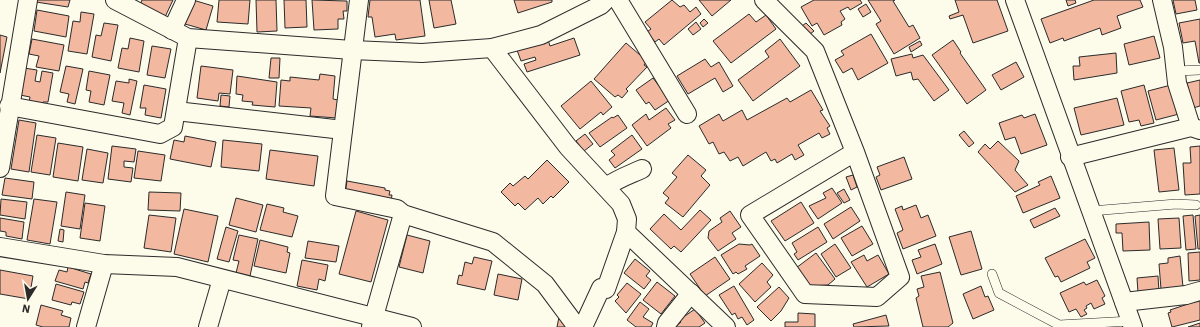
<svg xmlns="http://www.w3.org/2000/svg" width="1200" height="327" viewBox="0 0 1200 327" font-family="'IBM Plex Sans',sans-serif">
	<rect width="100%" height="100%" fill="#fdfbea"/>
	<g fill="#f2b8a0" stroke="#2b2b2b">
		<path d="M 36,0 L 70,0 L 68,7 L 36,2 Z"/>
		<path d="M 142,0 L 173,0 L 165,17 L 140,5 Z"/>
		<path d="M 193,0 L 213,6 L 206,30 L 185,24 Z"/>
		<path d="M 219,0 L 250,0 L 248,24 L 217,22 Z"/>
		<path d="M 256,0 L 276,0 L 277,31 L 257,32 Z"/>
		<path d="M 284,0 L 306,0 L 307,27 L 285,28 Z"/>
		<path d="M 312,0 L 347,1 L 347,11 L 343,11 L 344,19 L 338,19 L 338,29 L 314,30 Z"/>
		<path d="M 370,0 L 420,0 L 425,36 L 396,40 L 395,34 L 375,37 L 372,17 L 368,17 Z"/>
		<path d="M 429,0 L 451,0 L 456,24 L 434,28 Z"/>
		<path d="M 514,0 L 552,0 L 552,2 L 518,13 Z"/>
		<path d="M 672,0 L 680,7 L 684,5 L 690,12 L 696,7 L 701,14 L 664,45 L 659,39 L 655,42 L 647,32 L 651,29 L 645,22 Z"/>
		<path d="M 699,0 L 731,0 L 712,16 Z"/>
		<path d="M 814,0 L 860,0 L 862,3 L 850,10 L 848,7 L 840,11 L 845,19 L 841,22 L 842,25 L 824,35 L 817,23 L 812,26 L 801,7 Z"/>
		<path d="M 868,0 L 895,0 L 893,1 L 909,27 L 913,25 L 920,38 L 894,54 L 876,24 L 881,21 Z"/>
		<path d="M 955,0 L 997,0 L 1008,31 L 973,43 L 963,15 L 950,19 L 949,16 L 959,12 Z"/>
		<path d="M 1066,0 L 1075,0 L 1076,3 L 1068,6 Z"/>
		<path d="M 1094,0 L 1140,0 L 1143,7 L 1117,16 L 1121,28 L 1102,35 L 1100,28 L 1064,41 L 1063,38 L 1050,43 L 1041,19 Z"/>
		<path d="M 1173,0 L 1195,0 L 1197,10 L 1176,14 Z"/>
		<path d="M 866,4 L 871,12 L 863,17 L 858,9 Z"/>
		<path d="M 37,10 L 69,16 L 66,37 L 34,31 Z"/>
		<path d="M 81,12 L 94,14 L 87,54 L 68,51 L 73,21 L 80,22 Z"/>
		<path d="M 749,14 L 756,22 L 766,15 L 776,29 L 731,63 L 713,41 Z"/>
		<path d="M 704,19 L 708,23 L 703,27 L 700,23 Z"/>
		<path d="M 1200,19 L 1200,63 L 1199,63 L 1195,41 L 1183,43 L 1179,23 Z"/>
		<path d="M 696,22 L 701,29 L 693,35 L 688,29 Z"/>
		<path d="M 104,23 L 118,25 L 111,61 L 92,57 L 96,35 L 101,36 Z"/>
		<path d="M 806,23 L 814,31 L 810,34 L 802,26 Z"/>
		<path d="M 871,34 L 888,63 L 858,80 L 852,68 L 843,73 L 835,60 L 844,55 L 841,51 Z"/>
		<path d="M 0,35 L 7,37 L 0,73 Z"/>
		<path d="M 1154,36 L 1160,58 L 1129,65 L 1124,44 Z"/>
		<path d="M 130,38 L 144,41 L 139,72 L 118,68 L 122,48 L 128,49 Z"/>
		<path d="M 574,38 L 580,55 L 527,72 L 524,64 L 536,60 L 535,57 L 521,61 L 517,50 L 548,40 L 550,46 Z"/>
		<path d="M 32,39 L 64,45 L 59,71 L 36,67 L 39,56 L 29,54 Z"/>
		<path d="M 780,39 L 800,66 L 753,101 L 738,80 L 769,57 L 765,51 Z"/>
		<path d="M 953,40 L 961,52 L 960,53 L 986,90 L 967,104 L 932,55 Z"/>
		<path d="M 920,41 L 922,45 L 911,52 L 909,47 Z"/>
		<path d="M 626,43 L 647,61 L 644,65 L 647,67 L 626,89 L 628,91 L 622,98 L 618,95 L 615,97 L 594,79 Z"/>
		<path d="M 152,46 L 171,49 L 165,78 L 147,75 Z"/>
		<path d="M 1116,53 L 1117,73 L 1074,80 L 1073,66 L 1080,66 L 1079,57 Z"/>
		<path d="M 912,54 L 913,58 L 923,55 L 949,90 L 934,101 L 918,79 L 913,80 L 911,72 L 896,76 L 891,59 Z"/>
		<path d="M 271,58 L 280,58 L 279,78 L 269,78 Z"/>
		<path d="M 705,59 L 711,67 L 719,62 L 733,86 L 723,92 L 715,78 L 688,94 L 677,76 Z"/>
		<path d="M 1016,62 L 1024,77 L 1001,90 L 992,75 Z"/>
		<path d="M 66,66 L 83,69 L 75,104 L 67,102 L 69,94 L 60,92 Z"/>
		<path d="M 201,66 L 233,70 L 230,94 L 219,93 L 218,101 L 197,98 Z"/>
		<path d="M 24,68 L 37,70 L 35,81 L 40,82 L 42,71 L 53,73 L 48,102 L 43,102 L 43,104 L 29,102 L 30,97 L 20,95 Z"/>
		<path d="M 89,71 L 110,75 L 104,105 L 89,102 L 91,91 L 86,90 Z"/>
		<path d="M 320,74 L 335,76 L 333,99 L 338,100 L 337,118 L 310,116 L 311,108 L 279,106 L 281,80 L 290,81 L 290,77 L 319,80 Z"/>
		<path d="M 237,76 L 277,82 L 275,107 L 252,105 L 253,102 L 242,101 L 243,95 L 236,94 Z"/>
		<path d="M 653,78 L 670,100 L 655,110 L 649,102 L 646,104 L 636,90 Z"/>
		<path d="M 129,79 L 137,81 L 130,115 L 122,113 L 124,103 L 112,101 L 116,81 L 129,83 Z"/>
		<path d="M 1200,80 L 1200,106 L 1193,108 L 1187,83 Z"/>
		<path d="M 591,81 L 612,107 L 603,115 L 601,112 L 580,129 L 561,106 Z"/>
		<path d="M 144,85 L 166,89 L 161,118 L 145,115 L 146,108 L 140,108 Z"/>
		<path d="M 1144,85 L 1154,123 L 1141,126 L 1139,120 L 1129,122 L 1121,91 Z"/>
		<path d="M 1171,85 L 1179,114 L 1156,120 L 1148,91 Z"/>
		<path d="M 811,90 L 823,110 L 820,111 L 830,126 L 827,128 L 830,134 L 822,138 L 819,133 L 798,145 L 804,155 L 795,160 L 792,154 L 777,163 L 775,159 L 771,161 L 766,152 L 743,166 L 738,157 L 730,161 L 724,152 L 719,154 L 713,142 L 709,144 L 699,126 L 719,114 L 723,121 L 742,110 L 747,120 L 787,98 L 790,102 Z"/>
		<path d="M 221,95 L 230,96 L 229,107 L 220,106 Z"/>
		<path d="M 1117,98 L 1124,125 L 1081,135 L 1074,108 Z"/>
		<path d="M 666,108 L 675,120 L 668,124 L 671,128 L 647,146 L 632,125 L 646,114 L 649,120 Z"/>
		<path d="M 1035,114 L 1047,145 L 1021,154 L 1015,137 L 1005,140 L 999,123 L 1022,115 L 1024,118 Z"/>
		<path d="M 618,115 L 627,128 L 600,147 L 589,133 L 612,117 L 613,118 Z"/>
		<path d="M 19,120 L 36,123 L 29,172 L 11,169 Z"/>
		<path d="M 964,131 L 974,143 L 969,147 L 959,135 Z"/>
		<path d="M 585,134 L 593,144 L 584,151 L 576,141 Z"/>
		<path d="M 37,135 L 56,138 L 50,175 L 31,172 Z"/>
		<path d="M 632,135 L 642,149 L 615,168 L 609,160 L 615,155 L 611,151 Z"/>
		<path d="M 185,136 L 216,142 L 211,167 L 170,159 L 174,140 L 184,142 Z"/>
		<path d="M 223,140 L 262,144 L 259,171 L 221,167 Z"/>
		<path d="M 998,141 L 1019,161 L 1015,170 L 1028,185 L 1015,192 L 978,152 L 985,144 L 990,149 Z"/>
		<path d="M 58,143 L 83,147 L 78,181 L 53,177 Z"/>
		<path d="M 112,146 L 136,149 L 134,162 L 124,161 L 124,167 L 133,168 L 131,182 L 108,179 Z"/>
		<path d="M 1200,146 L 1200,194 L 1185,195 L 1183,163 L 1191,163 L 1190,147 Z"/>
		<path d="M 1174,148 L 1179,190 L 1159,192 L 1154,150 Z"/>
		<path d="M 87,149 L 108,153 L 103,183 L 82,180 Z"/>
		<path d="M 270,150 L 318,156 L 314,186 L 266,179 Z"/>
		<path d="M 138,151 L 165,155 L 161,181 L 134,178 Z"/>
		<path d="M 688,155 L 706,170 L 701,176 L 710,185 L 683,217 L 665,203 L 669,198 L 663,193 L 677,177 L 672,173 Z"/>
		<path d="M 904,157 L 912,179 L 881,190 L 876,177 L 880,175 L 877,167 Z"/>
		<path d="M 547,160 L 569,182 L 553,198 L 551,196 L 543,204 L 538,198 L 525,210 L 518,203 L 515,206 L 501,192 L 510,183 L 513,186 L 525,176 L 528,179 Z"/>
		<path d="M 853,175 L 857,187 L 851,190 L 846,177 Z"/>
		<path d="M 1051,176 L 1060,198 L 1023,213 L 1016,196 L 1040,185 L 1038,182 Z"/>
		<path d="M 5,178 L 34,182 L 32,199 L 2,195 Z"/>
		<path d="M 347,181 L 385,188 L 385,190 L 390,191 L 389,195 L 392,195 L 391,201 L 345,194 Z"/>
		<path d="M 832,188 L 842,203 L 818,219 L 809,206 L 826,198 L 823,193 Z"/>
		<path d="M 844,189 L 850,200 L 844,203 L 837,193 Z"/>
		<path d="M 66,192 L 85,195 L 80,229 L 61,226 Z"/>
		<path d="M 149,192 L 181,193 L 180,211 L 148,210 Z"/>
		<path d="M 236,198 L 263,205 L 256,232 L 229,225 Z"/>
		<path d="M 1,199 L 27,202 L 25,219 L 0,215 Z"/>
		<path d="M 34,199 L 57,202 L 50,244 L 27,240 Z"/>
		<path d="M 801,202 L 814,223 L 785,241 L 771,221 Z"/>
		<path d="M 85,203 L 105,206 L 100,241 L 80,238 Z"/>
		<path d="M 267,204 L 284,208 L 283,212 L 298,216 L 292,237 L 260,230 Z"/>
		<path d="M 916,205 L 921,218 L 928,215 L 936,236 L 903,249 L 897,233 L 903,230 L 895,209 L 902,206 L 903,210 Z"/>
		<path d="M 851,207 L 860,221 L 833,239 L 824,224 Z"/>
		<path d="M 1055,208 L 1060,216 L 1034,228 L 1030,220 Z"/>
		<path d="M 184,209 L 218,216 L 208,262 L 174,254 Z"/>
		<path d="M 700,210 L 711,220 L 681,252 L 674,246 L 671,249 L 650,229 L 664,214 L 681,230 Z"/>
		<path d="M 356,211 L 388,220 L 371,282 L 339,274 Z"/>
		<path d="M 730,211 L 741,227 L 732,233 L 736,239 L 718,251 L 708,238 L 709,231 L 722,222 L 720,218 Z"/>
		<path d="M 149,215 L 176,218 L 171,252 L 144,248 Z"/>
		<path d="M 1193,215 L 1196,249 L 1186,250 L 1183,216 Z"/>
		<path d="M 1200,215 L 1200,249 L 1198,249 L 1195,216 Z"/>
		<path d="M 0,218 L 24,222 L 22,239 L 6,236 L 6,232 L 0,231 Z"/>
		<path d="M 1179,218 L 1181,248 L 1160,249 L 1158,219 Z"/>
		<path d="M 1149,222 L 1150,250 L 1123,251 L 1122,233 L 1116,233 L 1116,224 Z"/>
		<path d="M 862,226 L 873,244 L 852,256 L 841,238 Z"/>
		<path d="M 226,227 L 238,231 L 229,262 L 217,259 Z"/>
		<path d="M 818,227 L 827,242 L 798,260 L 794,254 L 797,252 L 792,243 Z"/>
		<path d="M 60,229 L 64,230 L 63,242 L 58,241 Z"/>
		<path d="M 971,231 L 982,269 L 961,275 L 949,237 Z"/>
		<path d="M 239,235 L 258,239 L 250,276 L 236,273 L 239,261 L 233,260 Z"/>
		<path d="M 407,235 L 430,241 L 423,273 L 399,267 Z"/>
		<path d="M 1085,239 L 1095,258 L 1087,262 L 1090,268 L 1061,282 L 1058,276 L 1055,277 L 1045,258 Z"/>
		<path d="M 260,240 L 288,247 L 287,252 L 290,253 L 286,273 L 254,266 Z"/>
		<path d="M 308,241 L 339,246 L 336,262 L 305,258 Z"/>
		<path d="M 739,244 L 750,245 L 752,244 L 760,256 L 745,266 L 747,269 L 738,274 L 736,272 L 733,274 L 721,255 Z"/>
		<path d="M 835,244 L 851,268 L 836,277 L 821,254 Z"/>
		<path d="M 935,244 L 942,264 L 917,274 L 912,260 L 921,257 L 918,250 Z"/>
		<path d="M 1200,252 L 1200,280 L 1189,281 L 1188,253 Z"/>
		<path d="M 816,253 L 835,279 L 828,285 L 809,286 L 796,268 Z"/>
		<path d="M 864,255 L 867,261 L 878,255 L 889,274 L 867,287 L 851,262 Z"/>
		<path d="M 1180,256 L 1183,287 L 1161,289 L 1159,264 L 1168,263 L 1168,258 Z"/>
		<path d="M 474,257 L 492,261 L 485,290 L 457,284 L 459,275 L 462,276 L 465,262 L 472,264 Z"/>
		<path d="M 715,257 L 730,279 L 705,296 L 690,274 Z"/>
		<path d="M 635,259 L 650,271 L 646,276 L 651,280 L 644,289 L 624,273 Z"/>
		<path d="M 302,260 L 328,265 L 325,281 L 319,279 L 317,290 L 297,286 Z"/>
		<path d="M 762,263 L 773,275 L 767,282 L 771,287 L 755,302 L 739,284 Z"/>
		<path d="M 68,267 L 91,274 L 88,283 L 85,282 L 83,289 L 55,281 L 59,270 L 67,272 Z"/>
		<path d="M 0,270 L 33,276 L 29,299 L 0,294 Z"/>
		<path d="M 940,272 L 953,323 L 948,327 L 923,327 L 916,298 L 919,296 L 917,289 L 924,287 L 921,276 Z"/>
		<path d="M 498,274 L 522,279 L 518,300 L 494,295 Z"/>
		<path d="M 1158,276 L 1159,292 L 1138,293 L 1137,278 Z"/>
		<path d="M 1097,280 L 1105,296 L 1102,298 L 1105,304 L 1094,309 L 1091,303 L 1086,306 L 1087,308 L 1084,310 L 1087,314 L 1081,317 L 1076,309 L 1069,312 L 1060,293 L 1084,282 L 1086,285 Z"/>
		<path d="M 657,282 L 675,296 L 661,314 L 643,300 Z"/>
		<path d="M 627,283 L 641,294 L 626,313 L 615,301 L 619,297 L 617,295 Z"/>
		<path d="M 56,284 L 84,292 L 80,304 L 72,302 L 71,305 L 52,300 Z"/>
		<path d="M 734,286 L 754,320 L 747,325 L 742,317 L 738,319 L 735,313 L 732,315 L 719,295 Z"/>
		<path d="M 981,286 L 985,297 L 988,296 L 994,310 L 973,319 L 963,294 Z"/>
		<path d="M 779,287 L 789,298 L 781,311 L 771,321 L 757,307 Z"/>
		<path d="M 1200,300 L 1200,320 L 1172,327 L 1168,313 L 1171,312 L 1170,310 Z"/>
		<path d="M 640,302 L 649,309 L 643,317 L 653,323 L 651,327 L 636,327 L 627,320 Z"/>
		<path d="M 41,305 L 63,311 L 61,315 L 71,318 L 69,327 L 43,327 L 36,325 Z"/>
		<path d="M 695,309 L 705,323 L 699,327 L 675,327 L 681,322 L 679,320 Z"/>
		<path d="M 798,313 L 815,314 L 815,327 L 785,327 L 785,322 L 798,322 Z"/>
		<path d="M 886,315 L 889,326 L 854,327 L 853,324 Z"/>
		<path d="M 559,317 L 568,327 L 557,327 Z"/>
		<path d="M 1200,323 L 1200,327 L 1188,327 Z"/>
	</g>
	<g fill="none" stroke-linecap="round" stroke-linejoin="round">
		<defs>
			<g id="lane">
				<path d="M 1176,71 L 1200,70"/>
				<path d="M 1091,211 L 1176,204 L 1196,205"/>
				<path d="M 992,274 L 999,293 L 1059,325 L 1131,321"/>
			</g>
			<g id="street">
				<path d="M 115,0 L 188,38 L 352,50 L 422,53 L 492,48 L 541,35 L 601,5 L 606,0"/>
				<path d="M 359,0 L 335,196 L 397,209 L 403,214 L 493,242 L 545,284 L 577,327"/>
				<path d="M 618,0 L 687,114"/>
				<path d="M 764,0 L 815,51 L 855,152 L 900,277 L 877,297 L 805,294 L 750,215 L 855,152"/>
				<path d="M 1015,0 L 1133,327"/>
				<path d="M 1162,0 L 1173,47 L 1177,83 L 1191,127"/>
				<path d="M 172,30 L 186,0"/>
				<path d="M 492,48 L 568,147 L 621,204 L 627,219 L 626,232 L 726,327"/>
				<path d="M 9,106 L 160,134 L 173,127 L 188,38"/>
				<path d="M 176,111 L 343,130"/>
				<path d="M 1070,157 L 1191,127 L 1200,130"/>
				<path d="M 0,168 L 28,0"/>
				<path d="M 606,187 C 619,178 629,175 642,169"/>
				<path d="M 0,247 L 104,264 L 177,267 L 412,327"/>
				<path d="M 1124,302 L 1186,295 L 1200,291"/>
				<path d="M 86,327 L 104,264"/>
				<path d="M 208,327 L 222,279"/>
				<path d="M 371,327 L 403,214"/>
				<path d="M 583,327 L 601,288 L 606,289 L 626,232"/>
				<path d="M 666,327 L 667,323 L 691,293"/>
			</g>
		</defs>
		<use href="#lane" stroke="#2b2b2b" stroke-width="10"/>
		<use href="#street" stroke="#2b2b2b" stroke-width="20"/>
		<use href="#lane" stroke="#fdfbea" stroke-width="9"/>
		<use href="#street" stroke="#fdfbea" stroke-width="18"/>
	</g>
	<g transform="translate(28 299) rotate(191)" stroke="#fdfbea" stroke-width="3" paint-order="stroke">
	<path d="M0-3L7 15L0 10L-7 15Z" fill="#2b2b2b"/>
	<text y="-6" font-size="11" font-weight="bold" text-anchor="middle" fill="#2b2b2b">N</text>
	</g>
</svg>
